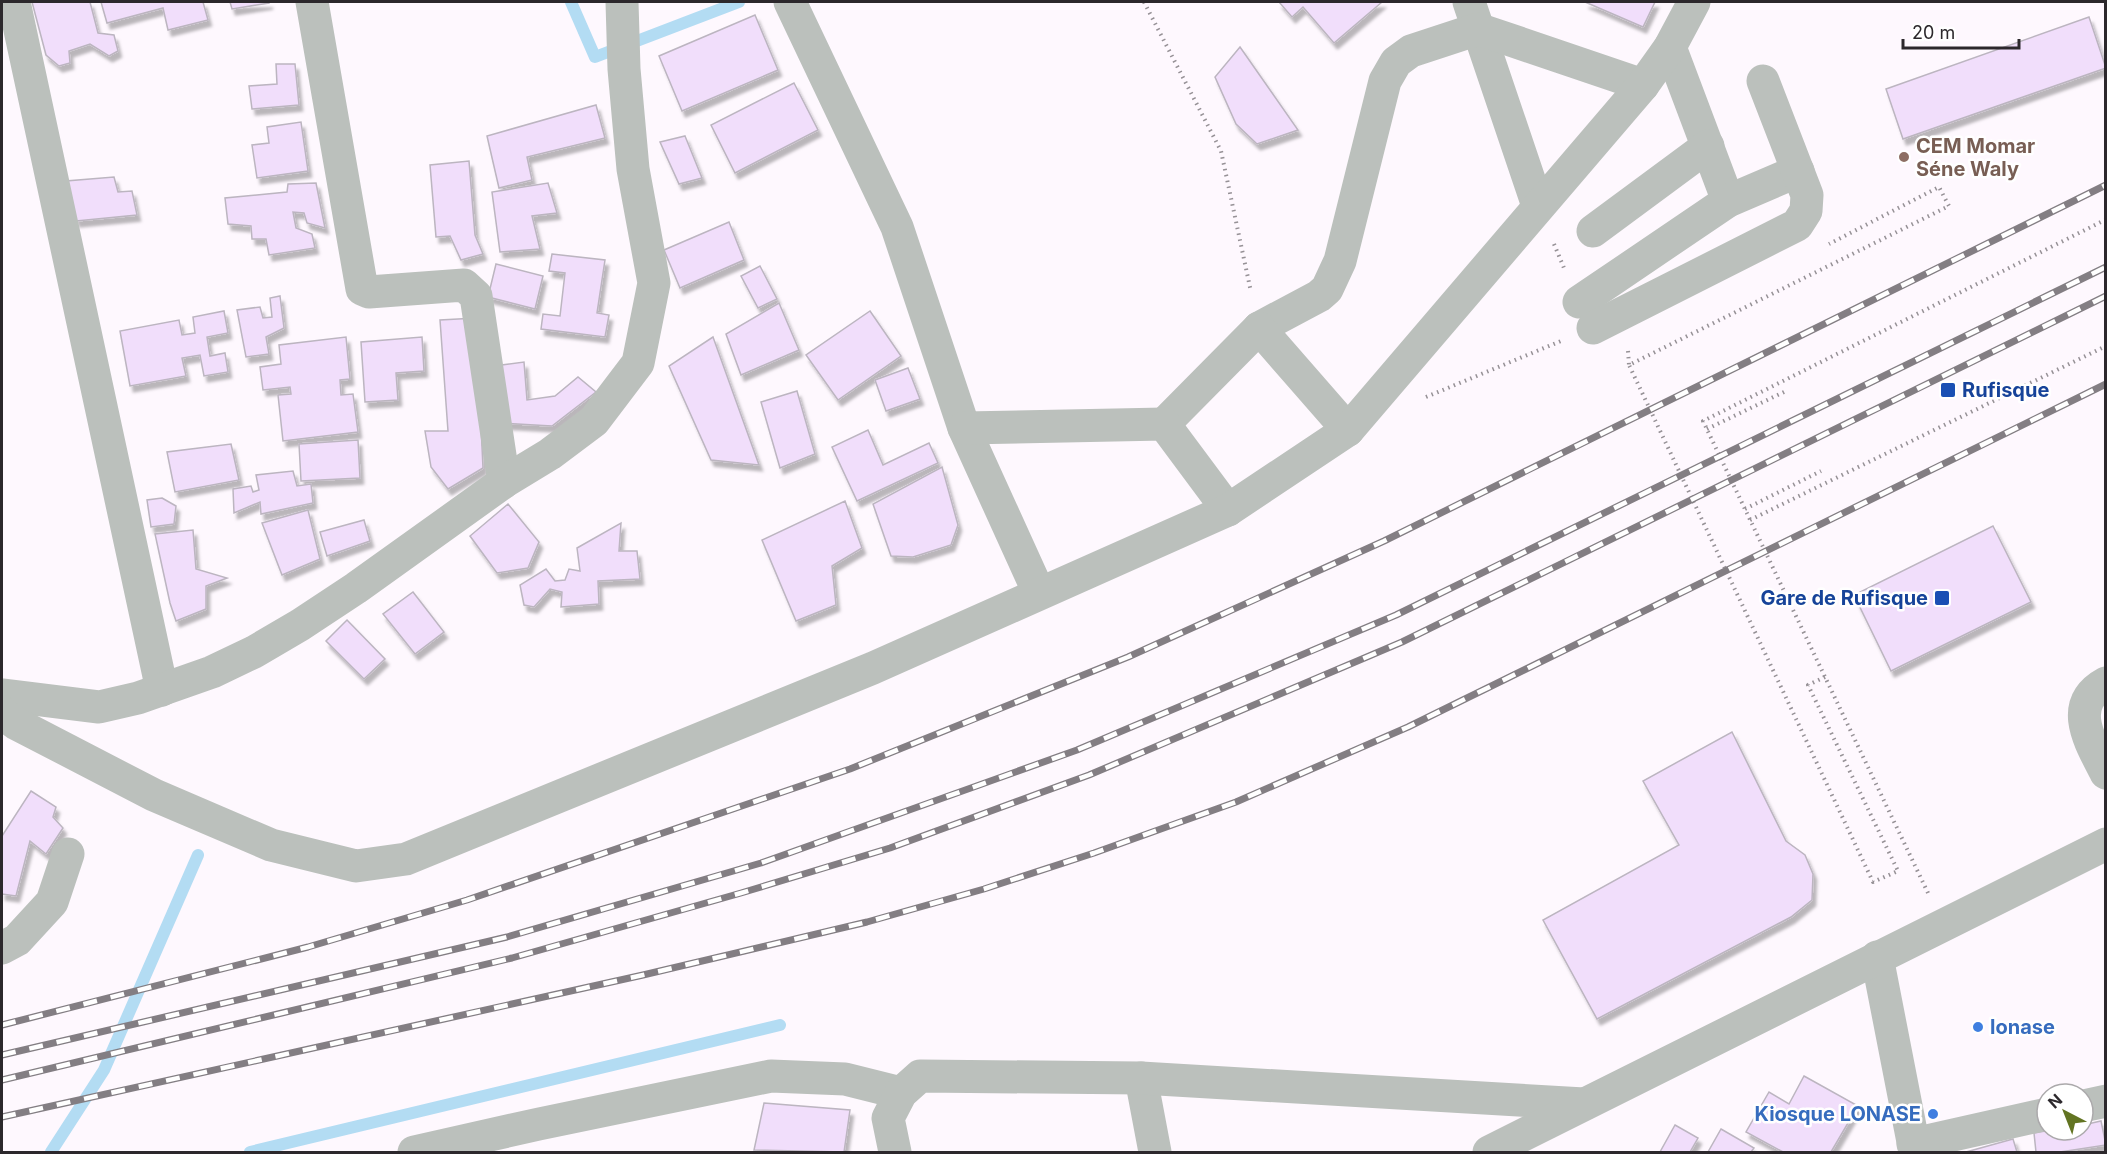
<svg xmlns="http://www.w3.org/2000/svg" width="2107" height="1154" viewBox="0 0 2107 1154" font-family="Inter,sans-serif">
	<defs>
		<filter id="shadow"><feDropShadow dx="3.5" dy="6" stdDeviation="1.5" flood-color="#0004"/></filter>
	</defs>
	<rect width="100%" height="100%" fill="#fef8fe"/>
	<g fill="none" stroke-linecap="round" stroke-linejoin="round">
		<g stroke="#b3dcf3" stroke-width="12">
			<path d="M 571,2 L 595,57 L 739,2"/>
			<path d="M 51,1152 L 104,1070 L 198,855"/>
			<path d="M 250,1152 L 780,1025"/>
		</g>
	</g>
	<g fill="#f1defb" stroke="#bcb5c0" stroke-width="1.5" filter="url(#shadow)">
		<path d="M 32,2 L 90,2 L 98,33 L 114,35 L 118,51 L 109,56 L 90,44 L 69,51 L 70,63 L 59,66 L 46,55 Z"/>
		<path d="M 101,2 L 203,2 L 208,20 L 168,30 L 163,8 L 107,23 Z"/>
		<path d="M 230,2 L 269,2 L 269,3 L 232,9 Z"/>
		<path d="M 1279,2 L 1382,2 L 1334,43 L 1303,7 L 1292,17 Z"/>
		<path d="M 1585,2 L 1655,2 L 1643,27 Z"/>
		<path d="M 755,15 L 778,70 L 682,111 L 659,56 Z"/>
		<path d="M 2089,17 L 2106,68 L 1903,139 L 1886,89 Z"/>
		<path d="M 1240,47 L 1298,130 L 1257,144 L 1236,124 L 1215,77 Z"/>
		<path d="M 276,64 L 295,64 L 299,105 L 252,109 L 249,86 L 277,84 Z"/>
		<path d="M 794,83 L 818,130 L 735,173 L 711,125 Z"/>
		<path d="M 596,105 L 605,138 L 527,157 L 532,180 L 499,188 L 487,136 Z"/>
		<path d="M 301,122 L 308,171 L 257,178 L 252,145 L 269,143 L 267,127 Z"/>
		<path d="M 685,136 L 702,178 L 679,184 L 660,142 Z"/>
		<path d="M 469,161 L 475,235 L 483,254 L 461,260 L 450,236 L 436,237 L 430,165 Z"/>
		<path d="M 114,177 L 118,192 L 132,191 L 137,215 L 76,221 L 66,181 Z"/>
		<path d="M 316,183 L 325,228 L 307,223 L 304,213 L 293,212 L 296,228 L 312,234 L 315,248 L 269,255 L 266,239 L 252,239 L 251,226 L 228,224 L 225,198 L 287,192 L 288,184 Z"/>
		<path d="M 548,183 L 557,213 L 532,216 L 540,249 L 500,252 L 492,192 Z"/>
		<path d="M 729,222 L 744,260 L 680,288 L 664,250 Z"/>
		<path d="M 552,254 L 605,260 L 597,313 L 609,315 L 605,337 L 541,329 L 543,314 L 560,316 L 565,273 L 549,271 Z"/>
		<path d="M 496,264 L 543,276 L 535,309 L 488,297 Z"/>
		<path d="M 760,266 L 777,299 L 758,308 L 741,276 Z"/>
		<path d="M 280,296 L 284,328 L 266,337 L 269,354 L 246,357 L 237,310 L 260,307 L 263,318 L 272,317 L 270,298 Z"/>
		<path d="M 779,303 L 799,350 L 741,375 L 726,334 Z"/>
		<path d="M 224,311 L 228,333 L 207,337 L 210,356 L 225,353 L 228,372 L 204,376 L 200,355 L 182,358 L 186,376 L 130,386 L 120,331 L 179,320 L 182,335 L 195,333 L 193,317 Z"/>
		<path d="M 870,311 L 901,356 L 838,400 L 806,355 Z"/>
		<path d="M 476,318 L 483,468 L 448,489 L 431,467 L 425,431 L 448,431 L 440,320 Z"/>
		<path d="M 346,337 L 350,379 L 340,380 L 341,395 L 353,394 L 358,432 L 283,441 L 278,395 L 291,394 L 290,387 L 263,390 L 260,367 L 281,364 L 279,345 Z"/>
		<path d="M 422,337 L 424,371 L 396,373 L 398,400 L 365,402 L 361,342 Z"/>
		<path d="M 713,337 L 759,465 L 711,460 L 669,366 Z"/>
		<path d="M 524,362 L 527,400 L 555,396 L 578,377 L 596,392 L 552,426 L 500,423 L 494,366 Z"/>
		<path d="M 908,368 L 920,399 L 886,411 L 875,380 Z"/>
		<path d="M 797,391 L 815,454 L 780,468 L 761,402 Z"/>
		<path d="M 868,430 L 883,465 L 929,443 L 938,463 L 857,501 L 832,447 Z"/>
		<path d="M 358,440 L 360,478 L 301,481 L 299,444 Z"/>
		<path d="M 231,444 L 239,480 L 175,492 L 167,452 Z"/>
		<path d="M 942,467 L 958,525 L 951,545 L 913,557 L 891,556 L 873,504 Z"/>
		<path d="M 293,471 L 297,486 L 311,484 L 313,503 L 261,514 L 260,502 L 234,513 L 233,489 L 251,486 L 253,492 L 259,490 L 256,475 Z"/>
		<path d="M 162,498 L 176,506 L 174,524 L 151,527 L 147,500 Z"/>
		<path d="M 845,501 L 862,548 L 832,566 L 836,605 L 796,621 L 762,540 Z"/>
		<path d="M 508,504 L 539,542 L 528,568 L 497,573 L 470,536 Z"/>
		<path d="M 308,510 L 320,559 L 282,575 L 262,523 Z"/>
		<path d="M 364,520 L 370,541 L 327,556 L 320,532 Z"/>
		<path d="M 621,523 L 619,551 L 637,551 L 640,579 L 598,581 L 599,604 L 561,607 L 562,592 L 550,589 L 534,607 L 524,605 L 520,585 L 546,569 L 555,581 L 565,580 L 569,569 L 580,571 L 577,548 Z"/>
		<path d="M 1993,526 L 2031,602 L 1891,671 L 1854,595 Z"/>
		<path d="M 193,530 L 196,569 L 227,578 L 206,586 L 206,609 L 176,621 L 170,603 L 155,534 Z"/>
		<path d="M 413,592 L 444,632 L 415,654 L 383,614 Z"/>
		<path d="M 347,620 L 385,659 L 364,679 L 326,641 Z"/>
		<path d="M 1732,732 L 1786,841 L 1805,855 L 1813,874 L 1812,900 L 1791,917 L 1597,1019 L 1543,920 L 1679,845 L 1643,781 Z"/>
		<path d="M 31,791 L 56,807 L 53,817 L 63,828 L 46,854 L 30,841 L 16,896 L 2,894 L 2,836 Z"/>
		<path d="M 1804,1076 L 1858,1106 L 1831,1152 L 1783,1152 L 1746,1132 L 1769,1092 L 1789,1104 Z"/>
		<path d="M 764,1103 L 850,1110 L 844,1152 L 754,1150 Z"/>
		<path d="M 2101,1121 L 2106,1145 L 2060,1152 L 2036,1152 L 2034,1133 L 2051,1130 L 2083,1130 L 2083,1125 Z"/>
		<path d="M 1675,1125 L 1698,1138 L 1690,1152 L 1660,1152 Z"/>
		<path d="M 1721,1129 L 1754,1148 L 1751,1152 L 1708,1152 Z"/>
		<path d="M 2013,1139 L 2017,1152 L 1966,1152 Z"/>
	</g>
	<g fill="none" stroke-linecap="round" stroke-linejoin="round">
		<g stroke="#969196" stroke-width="4" stroke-dasharray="1.5 4.5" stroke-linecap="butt">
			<path d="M 1144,2 L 1221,151 L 1251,292"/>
			<path d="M 1554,244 L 1564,268"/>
			<path d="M 1628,351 L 1629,365"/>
			<path d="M 1426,397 L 1561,341"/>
			<path d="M 1707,429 L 1786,391"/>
			<path d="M 1745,509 L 1821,471"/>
			<path d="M 1750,520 L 2106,346"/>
			<path d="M 1825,677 L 1808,685 L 1898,871 L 1873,882 L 1629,365 L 1949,206 L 1939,187 L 1829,244"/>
			<path d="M 1928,893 L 1703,421 L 2105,220"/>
		</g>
		<g stroke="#bbc0bc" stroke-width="33">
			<path d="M 14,2 L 162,690"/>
			<path d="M 312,2 L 362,289 L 369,292 L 464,285 L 476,296 L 504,482"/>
			<path d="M 790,2 L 897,227 L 964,428 L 1039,593"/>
			<path d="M 1469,2 L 1538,206"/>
			<path d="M 1670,47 L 1728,201"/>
			<path d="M 1593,231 L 1708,146"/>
			<path d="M 1579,302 L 1728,201 L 1798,171"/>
			<path d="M 1259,328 L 1319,296 L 1327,289 L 1340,261 L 1385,81 L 1396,62 L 1411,51 L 1478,29 L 1643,85"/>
			<path d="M 1593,328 L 1797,225 L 1806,211 L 1807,195 L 1763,81"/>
			<path d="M 1164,424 L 1259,328 L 1348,430"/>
			<path d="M 964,428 L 1164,424 L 1228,510"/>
			<path d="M 2106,683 C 2066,705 2091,743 2106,773"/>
			<path d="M 2,695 L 99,707 L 138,698 L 212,672 L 254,652 L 300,625 L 356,588 L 504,482 L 550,454 L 594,421 L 638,363 L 654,283 L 633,169 L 624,69 L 622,2"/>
			<path d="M 2,712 L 15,723 L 154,795 L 271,845 L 356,866 L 406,859 L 873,668 L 1228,510 L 1348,430 L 1643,85 L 1670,47 L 1694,2"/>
			<path d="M 2,948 L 17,940 L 52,902 L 68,854"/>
			<path d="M 1877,957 L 1915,1152"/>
			<path d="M 1141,1078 L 1155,1152"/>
			<path d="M 2083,1106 L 2106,1101"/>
			<path d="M 1913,1144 L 2047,1114"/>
			<path d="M 414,1152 L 539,1124 L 771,1076 L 845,1079 L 901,1093"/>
			<path d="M 895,1152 L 888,1118 L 901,1093 L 920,1076 L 1141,1078 L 1584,1104"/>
			<path d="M 1489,1152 L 2106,844"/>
		</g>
		<defs>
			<g id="rail">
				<path d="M 2,1025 L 308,947 L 467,900 L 850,769 L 1128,657 L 1384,541 L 2106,185"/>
				<path d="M 2,1055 L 507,937 L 761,863 L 1077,750 L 1396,615 L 2106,267"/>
				<path d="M 2,1080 L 512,958 L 741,893 L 890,848 L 1089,775 L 1402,642 L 2106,296"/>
				<path d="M 2,1117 L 643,975 L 867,922 L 984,889 L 1094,853 L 1236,802 L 1408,727 L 2106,384"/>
			</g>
		</defs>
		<use href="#rail" stroke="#837e83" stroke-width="7"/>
		<use href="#rail" stroke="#fff" stroke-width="4.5" stroke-dasharray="14" stroke-linecap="butt"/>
	</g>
	<circle fill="#8d6e63" stroke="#fff" stroke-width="2" cx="1904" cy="157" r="6"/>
	<g fill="#1a4fb4" stroke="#fff" stroke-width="2">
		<rect x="1940" y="382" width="16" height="16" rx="3"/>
		<rect x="1934" y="590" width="16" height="16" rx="3"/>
	</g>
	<g fill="#3f7fe0" stroke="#fff" stroke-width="2">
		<circle cx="1978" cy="1027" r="6"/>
		<circle cx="1933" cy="1114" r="6"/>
	</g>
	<g text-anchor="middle" stroke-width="5" stroke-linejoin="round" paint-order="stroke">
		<g font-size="20" font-weight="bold" fill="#785e54" stroke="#fff" text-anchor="start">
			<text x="1916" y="153">CEM Momar<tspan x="1916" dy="23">Séne Waly</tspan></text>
		</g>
		<g font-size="20" font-weight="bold" fill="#164399" stroke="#fff" text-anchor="start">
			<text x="1962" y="397">Rufisque</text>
			<text x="1928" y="605" text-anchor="end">Gare de Rufisque</text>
		</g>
		<g font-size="20" font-weight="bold" fill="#366cbe" stroke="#fff" text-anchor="start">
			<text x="1990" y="1034">lonase</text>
			<text x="1921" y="1121" text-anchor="end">Kiosque LONASE</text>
		</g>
	</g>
	<rect width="2107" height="1154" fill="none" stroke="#2c282c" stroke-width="6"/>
	<g transform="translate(2065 1112) rotate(318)"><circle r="28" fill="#ffffff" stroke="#aba9ab" stroke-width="1.5"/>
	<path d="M0-4.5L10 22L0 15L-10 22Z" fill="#627422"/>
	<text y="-9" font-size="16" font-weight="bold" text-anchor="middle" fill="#2c282c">N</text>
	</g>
	<path d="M1903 39v9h116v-9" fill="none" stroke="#2c282c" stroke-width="3"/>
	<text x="1912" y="39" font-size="18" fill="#2c282c" stroke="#ffffff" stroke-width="4.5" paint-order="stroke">20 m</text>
</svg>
